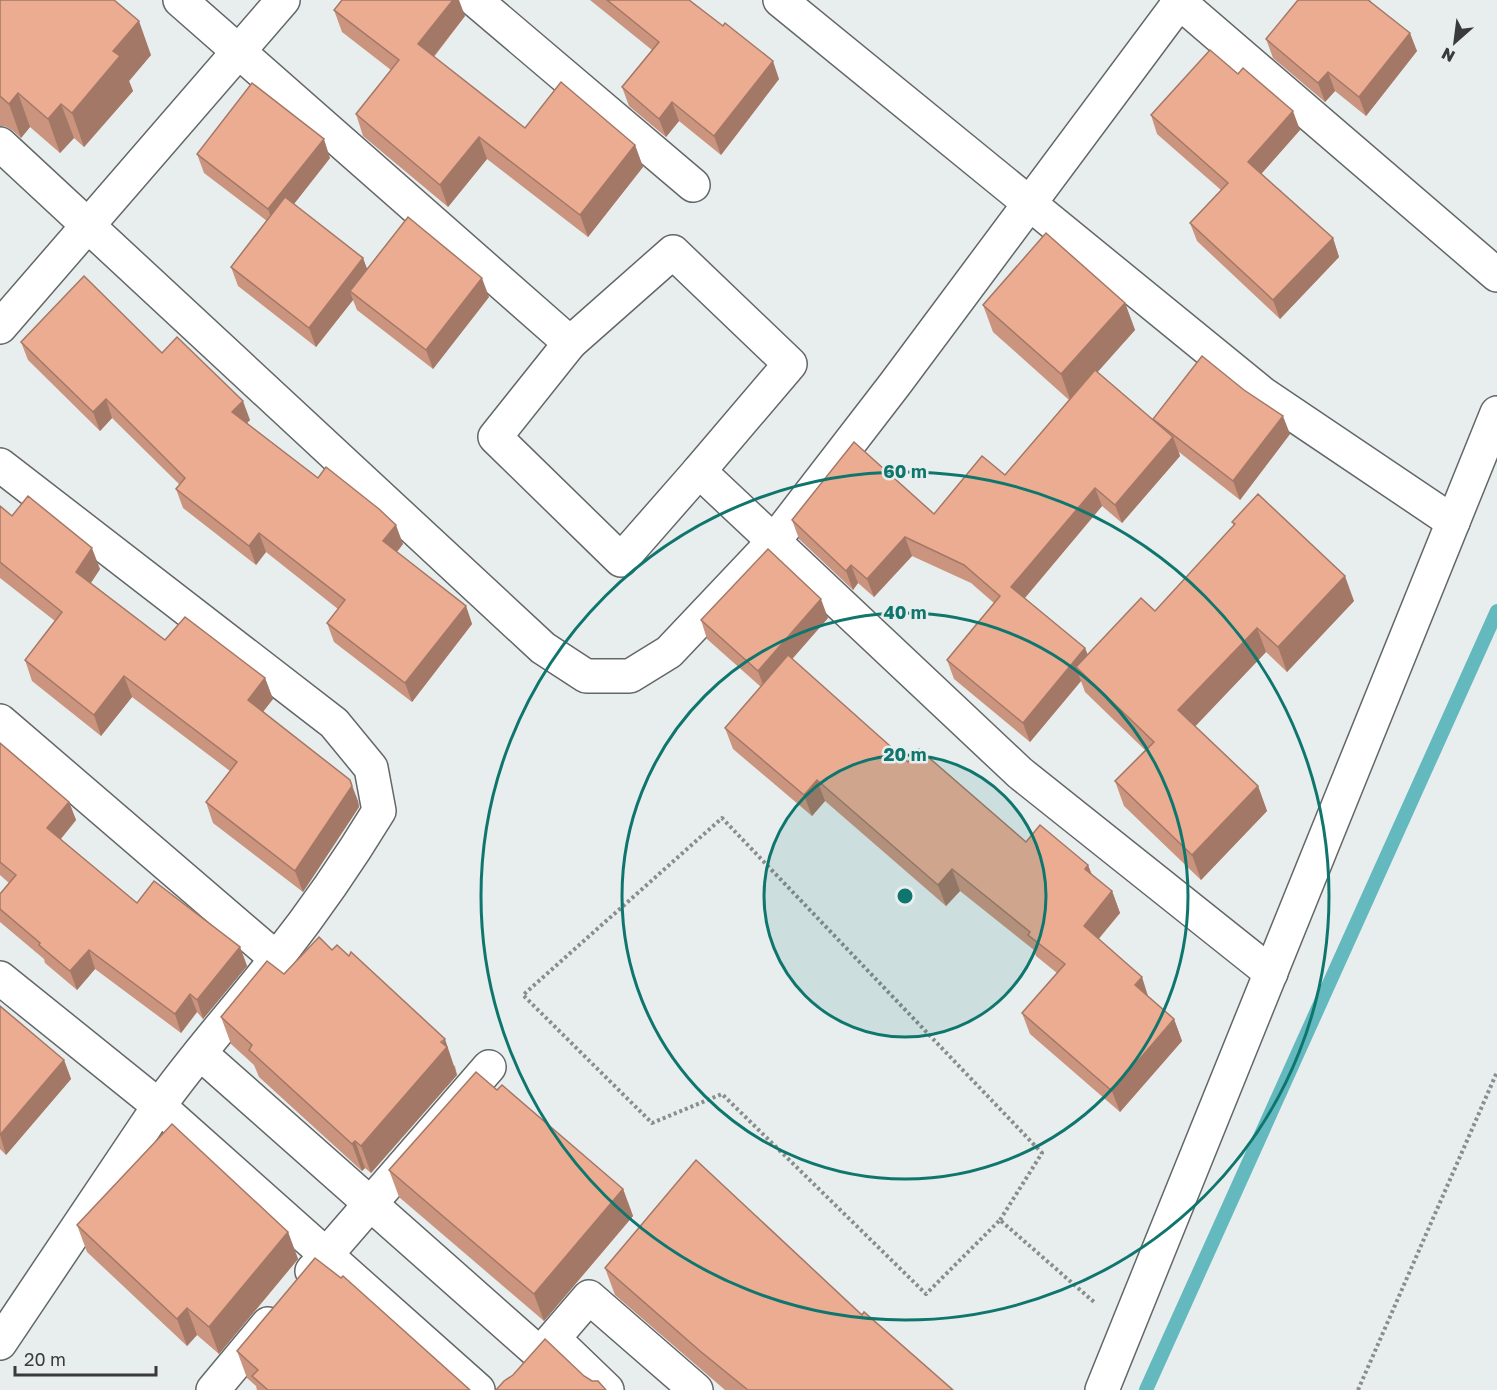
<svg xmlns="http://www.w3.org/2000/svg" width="1497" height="1390" viewBox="0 0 1497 1390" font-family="'Golos Text',sans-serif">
	<rect width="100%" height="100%" fill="#e8edee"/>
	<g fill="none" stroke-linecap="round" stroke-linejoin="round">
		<path stroke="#64b9bf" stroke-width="14" d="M 1146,1390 L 1497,611"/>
		<defs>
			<g id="street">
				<path d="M 180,0 L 570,343 L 495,437 L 621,560 L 699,471 L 1020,773 L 1271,973"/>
				<path d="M 475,0 L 693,185"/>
				<path d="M 780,0 L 1263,394 L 1453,522"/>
				<path d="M 1177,0 L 1497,275"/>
				<path d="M 0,144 L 543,648 L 586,676 L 630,676 L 669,652 L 774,541 L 895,384 L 1181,0"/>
				<path d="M 0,327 L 283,0"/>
				<path d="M 570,343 L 673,252 L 790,364 L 699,471"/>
				<path d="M 0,465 L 334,723 L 371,768 L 379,811 C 348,862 314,911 277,958 C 238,1008 196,1054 159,1106 L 0,1343"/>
				<path d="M 0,721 L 277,959"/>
				<path d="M 0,978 L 159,1106 L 478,1390"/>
				<path d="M 200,1053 L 540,1354 L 589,1297 L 696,1390"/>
				<path d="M 312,1271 L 489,1067"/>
				<path d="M 554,1339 L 607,1390"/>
				<path d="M 213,1390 L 268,1324"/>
			</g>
			<path id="secondary" d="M 1102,1390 L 1497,413"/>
		</defs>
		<use href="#street" stroke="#636768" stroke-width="36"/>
		<use href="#secondary" stroke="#636768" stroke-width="36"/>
		<g stroke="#898d8d" stroke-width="4" stroke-dasharray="3 3" stroke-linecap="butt">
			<path d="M 1000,1220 L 1042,1153 L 722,818 L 523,995 L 652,1123 L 722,1094 L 926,1294 L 1000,1220 L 1094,1302"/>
			<path d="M 1358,1390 L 1497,1072"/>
		</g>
		<use href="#street" stroke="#fff" stroke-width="33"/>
		<use href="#secondary" stroke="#fff" stroke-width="33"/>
	</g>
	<g fill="#ca947e">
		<path d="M 0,0 L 151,55 L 129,81 L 133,91 L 84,147 L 74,138 L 60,153 L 30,127 L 21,138 L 12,130 L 4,126 L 0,126 Z"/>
		<path d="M 590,0 L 689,0 L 779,79 L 721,155 L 679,121 L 666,137 L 629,106 L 622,87 L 652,50 Z"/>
		<path d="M 1370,0 L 1371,2 L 1417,51 L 1366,116 L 1335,91 L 1325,102 L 1273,58 L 1266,39 Z"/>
		<path d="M 334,10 L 465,16 L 434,57 L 525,128 L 635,145 L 643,167 L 588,237 L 487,159 L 448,207 L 363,136 L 356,114 L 391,70 L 342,32 Z"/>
		<path d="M 1151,115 L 1300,130 L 1261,174 L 1333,238 L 1339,257 L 1280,319 L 1197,241 L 1190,223 L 1221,190 L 1157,134 Z"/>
		<path d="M 197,154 L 330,158 L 294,204 L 363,258 L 367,269 L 489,297 L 433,369 L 357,310 L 353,300 L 316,347 L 238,286 L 231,267 L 267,221 L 204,173 Z"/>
		<path d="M 1125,303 L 1135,330 L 1097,372 L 1154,421 L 1153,419 L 1290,434 L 1240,500 L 1179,452 L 1180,456 L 1122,523 L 1102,506 L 1025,598 L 1085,648 L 1088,655 L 1155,611 L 1234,526 L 1232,522 L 1354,601 L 1287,672 L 1266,652 L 1195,726 L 1258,786 L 1267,811 L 1201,880 L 1124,806 L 1115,781 L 1145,750 L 1085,692 L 1081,681 L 1030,742 L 954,679 L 947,660 L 994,603 L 971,583 L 912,556 L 874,597 L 858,583 L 853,590 L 799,539 L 792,520 L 934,514 L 1005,475 L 1069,400 L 993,332 L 983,305 Z"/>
		<path d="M 21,342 L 162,353 L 250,420 L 247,423 L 403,544 L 397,552 L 466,606 L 472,624 L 412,702 L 334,642 L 327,623 L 338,609 L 266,552 L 256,565 L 183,508 L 176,489 L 180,485 L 112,418 L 100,431 L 28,360 Z"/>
		<path d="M 0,506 L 12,516 L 100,569 L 91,583 L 165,640 L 265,678 L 273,699 L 263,711 L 358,801 L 359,807 L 303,892 L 213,823 L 206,802 L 230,771 L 132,697 L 101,736 L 32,681 L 25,660 L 55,621 L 0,578 Z"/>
		<path d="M 828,618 L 792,659 L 908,762 L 1026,842 L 1088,865 L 1092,875 L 1112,891 L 1120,913 L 1098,939 L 1149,998 L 1174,1019 L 1182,1041 L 1120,1112 L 1030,1034 L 1022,1013 L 1057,973 L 1036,956 L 1034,950 L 960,891 L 946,906 L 825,801 L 812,816 L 733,749 L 725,728 L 761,687 L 707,639 L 701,620 Z"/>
		<path d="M 0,743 L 69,802 L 76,820 L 61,839 L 137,903 L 240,947 L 247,966 L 203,1019 L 197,1012 L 181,1033 L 95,969 L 77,990 L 45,963 L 44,959 L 0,922 L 0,894 L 9,883 L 0,875 Z"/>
		<path d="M 284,974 L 455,1066 L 457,1075 L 371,1173 L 365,1168 L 362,1171 L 259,1077 L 254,1065 L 231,1044 L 221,1017 Z"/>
		<path d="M 0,1006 L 64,1060 L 71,1079 L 6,1155 L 0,1149 Z"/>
		<path d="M 497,1090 L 623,1189 L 633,1216 L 544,1321 L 399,1197 L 389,1170 Z"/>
		<path d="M 77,1225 L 288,1232 L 298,1259 L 219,1354 L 197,1335 L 187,1346 L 87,1252 Z"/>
		<path d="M 605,1268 L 862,1315 L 953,1390 L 725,1390 L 615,1295 Z"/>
		<path d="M 237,1351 L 470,1390 L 257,1390 L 256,1386 L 247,1378 Z"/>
	</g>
	<g fill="#a47866">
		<path d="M 453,0 L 459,0 L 465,16 L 426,66 L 418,44 Z"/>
		<path d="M 139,21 L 151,55 L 129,81 L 133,91 L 84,147 L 72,113 L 113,51 Z"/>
		<path d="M 1410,33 L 1417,51 L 1366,116 L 1359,97 Z"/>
		<path d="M 773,61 L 779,79 L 721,155 L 714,136 Z"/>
		<path d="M 1328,72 L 1335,91 L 1325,102 L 1318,83 Z"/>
		<path d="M 18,93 L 30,127 L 21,138 L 9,104 Z"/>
		<path d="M 672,102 L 679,121 L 666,137 L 659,119 Z"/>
		<path d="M 61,104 L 74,138 L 60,153 L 48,119 Z"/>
		<path d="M 1293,111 L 1300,130 L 1255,181 L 1248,162 Z"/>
		<path d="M 479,137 L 487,159 L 448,207 L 440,185 Z"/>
		<path d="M 324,139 L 330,158 L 275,228 L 268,209 Z"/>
		<path d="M 635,145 L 643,167 L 588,237 L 580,215 Z"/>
		<path d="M 1333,238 L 1339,257 L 1280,319 L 1273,300 Z"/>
		<path d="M 363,258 L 370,277 L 350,291 L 353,300 L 316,347 L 309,328 Z"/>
		<path d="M 482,278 L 489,297 L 433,369 L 426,350 Z"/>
		<path d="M 1125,303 L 1135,330 L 1071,402 L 1061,374 Z"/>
		<path d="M 106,399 L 112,418 L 100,431 L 93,412 Z"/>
		<path d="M 243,401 L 250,420 L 239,431 L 232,412 Z"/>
		<path d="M 1283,416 L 1290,434 L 1240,500 L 1233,481 Z"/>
		<path d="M 1173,437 L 1180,456 L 1122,523 L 1115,505 Z"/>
		<path d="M 1095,488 L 1102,506 L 1018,606 L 1011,587 Z"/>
		<path d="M 396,525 L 403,544 L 390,560 L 383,541 Z"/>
		<path d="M 259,533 L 266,552 L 256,565 L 249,546 Z"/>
		<path d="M 905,537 L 912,556 L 874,597 L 867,579 Z"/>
		<path d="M 92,548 L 100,569 L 84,593 L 76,572 Z"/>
		<path d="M 851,565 L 858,583 L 853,590 L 846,571 Z"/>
		<path d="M 1345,576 L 1354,601 L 1287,672 L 1278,647 Z"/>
		<path d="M 821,599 L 828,618 L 765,690 L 758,671 Z"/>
		<path d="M 466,606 L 472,624 L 412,702 L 405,683 Z"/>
		<path d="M 1257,628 L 1266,652 L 1187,735 L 1178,710 Z"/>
		<path d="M 1085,648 L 1092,667 L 1076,667 L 1081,681 L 1030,742 L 1023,723 Z"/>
		<path d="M 124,676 L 132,697 L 101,736 L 94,715 Z"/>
		<path d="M 265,678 L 273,699 L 256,721 L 248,700 Z"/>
		<path d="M 350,780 L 358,801 L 359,807 L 303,892 L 295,871 Z"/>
		<path d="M 817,780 L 825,801 L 812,816 L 804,795 Z"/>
		<path d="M 1258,786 L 1267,811 L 1201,880 L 1192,855 Z"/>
		<path d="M 69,802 L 76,820 L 54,847 L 47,828 Z"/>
		<path d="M 1088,865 L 1096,886 L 1085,869 Z"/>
		<path d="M 952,869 L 960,891 L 946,906 L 938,885 Z"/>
		<path d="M 1112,891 L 1120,913 L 1092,947 L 1084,926 Z"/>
		<path d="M 240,947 L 247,966 L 203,1019 L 197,1000 Z"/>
		<path d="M 89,950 L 95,969 L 77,990 L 70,971 Z"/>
		<path d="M 1142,977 L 1149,999 L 1135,985 Z"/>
		<path d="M 190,994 L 197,1012 L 181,1033 L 175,1014 Z"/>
		<path d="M 1174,1019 L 1182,1041 L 1120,1112 L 1112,1091 Z"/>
		<path d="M 445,1039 L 457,1075 L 371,1173 L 361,1146 Z"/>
		<path d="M 64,1060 L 71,1079 L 6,1155 L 0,1135 Z"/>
		<path d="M 355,1141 L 365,1168 L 362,1171 L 352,1144 Z"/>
		<path d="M 623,1189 L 633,1216 L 544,1321 L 534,1294 Z"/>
		<path d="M 288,1232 L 298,1259 L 219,1354 L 209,1327 Z"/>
		<path d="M 187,1308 L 197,1335 L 187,1346 L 177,1319 Z"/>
	</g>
	<g fill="#ebac92" stroke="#a47866" stroke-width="1.5">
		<path d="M 0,0 L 114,0 L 139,21 L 113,51 L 120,56 L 72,113 L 61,104 L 48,119 L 18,93 L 9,104 L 0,96 Z"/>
		<path d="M 342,0 L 453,0 L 418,44 L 525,128 L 561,82 L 635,145 L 580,215 L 479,137 L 440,185 L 356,114 L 399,60 L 334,10 Z"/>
		<path d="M 607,0 L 689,0 L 723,26 L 725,23 L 773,61 L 714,136 L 672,102 L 659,119 L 622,87 L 659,42 Z"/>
		<path d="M 1298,0 L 1368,0 L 1410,33 L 1359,97 L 1328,72 L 1318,83 L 1266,39 Z"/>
		<path d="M 1210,50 L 1238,74 L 1243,68 L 1293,111 L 1248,162 L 1333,238 L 1273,300 L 1190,223 L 1228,183 L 1151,115 Z"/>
		<path d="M 252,83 L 324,139 L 268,209 L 197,154 Z"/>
		<path d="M 285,197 L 363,258 L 309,328 L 231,267 Z"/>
		<path d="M 408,217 L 482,278 L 426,350 L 350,291 Z"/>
		<path d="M 1046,233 L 1125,303 L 1061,374 L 983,305 Z"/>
		<path d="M 84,276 L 162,353 L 177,337 L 243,401 L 232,412 L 318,478 L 326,467 L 379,509 L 396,525 L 383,541 L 466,606 L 405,683 L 327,623 L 345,600 L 259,533 L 249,546 L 176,489 L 185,478 L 106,399 L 93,412 L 21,342 Z"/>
		<path d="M 1202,356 L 1244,390 L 1283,416 L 1233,481 L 1153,419 Z"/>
		<path d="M 1095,370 L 1173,437 L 1115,505 L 1095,488 L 1011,587 L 1085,648 L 1023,723 L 947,660 L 1000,596 L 964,565 L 905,537 L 867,579 L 851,565 L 846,571 L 792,520 L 854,442 L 934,514 L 982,456 L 1005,475 Z"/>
		<path d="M 1258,494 L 1345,576 L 1278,647 L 1257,628 L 1178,710 L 1258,786 L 1192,855 L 1115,781 L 1154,742 L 1076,667 L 1141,598 L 1155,611 L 1235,524 L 1232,522 Z"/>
		<path d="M 28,496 L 92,548 L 76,572 L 165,640 L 185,617 L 265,678 L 248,700 L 350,780 L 352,786 L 295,871 L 206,802 L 237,762 L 124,676 L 94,715 L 25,660 L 62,612 L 0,562 L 0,506 L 12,516 Z"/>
		<path d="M 768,549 L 821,599 L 758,671 L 701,620 Z"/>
		<path d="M 788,655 L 908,762 L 919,749 L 1026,842 L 1040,825 L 1088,865 L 1085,869 L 1112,891 L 1084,926 L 1142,977 L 1135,985 L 1174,1019 L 1112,1091 L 1022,1013 L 1065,964 L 1028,935 L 1030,932 L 952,869 L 938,885 L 817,780 L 804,795 L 725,728 Z"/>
		<path d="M 0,743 L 69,802 L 47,828 L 137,903 L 154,881 L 240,947 L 197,1000 L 190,994 L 175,1014 L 89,950 L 70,971 L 39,945 L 40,943 L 0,909 L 0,894 L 16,875 L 0,862 Z"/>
		<path d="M 319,937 L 332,950 L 337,945 L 349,956 L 351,952 L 445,1039 L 441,1042 L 447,1047 L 361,1146 L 355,1141 L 352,1144 L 249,1050 L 252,1045 L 221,1017 L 267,961 L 284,974 Z"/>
		<path d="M 0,1006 L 64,1060 L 0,1135 Z"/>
		<path d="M 476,1072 L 497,1090 L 502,1085 L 623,1189 L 534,1294 L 389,1170 Z"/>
		<path d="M 172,1124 L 288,1232 L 209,1327 L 187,1308 L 177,1319 L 77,1225 Z"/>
		<path d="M 696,1160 L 862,1315 L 864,1312 L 953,1390 L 748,1390 L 700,1351 L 605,1268 Z"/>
		<path d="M 315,1258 L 341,1278 L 343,1276 L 470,1390 L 268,1390 L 252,1376 L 258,1370 L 237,1351 Z"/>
		<path d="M 545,1339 L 584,1376 L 592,1381 L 598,1381 L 606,1390 L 496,1390 L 504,1381 L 513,1375 Z"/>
	</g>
	<circle cx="905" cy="896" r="141" fill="#0f766e" fill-opacity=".12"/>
	<g fill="none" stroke="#0f766e" stroke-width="3">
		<circle cx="905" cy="896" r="141"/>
		<circle cx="905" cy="896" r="283"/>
		<circle cx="905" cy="896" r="424"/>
	</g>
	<circle cx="905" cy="896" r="9" fill="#0f766e" stroke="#e8edee" stroke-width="3"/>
	<g font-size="18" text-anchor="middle" font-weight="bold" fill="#0f766e" stroke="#e8edee" stroke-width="5" stroke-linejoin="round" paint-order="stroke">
		<text x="905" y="478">60 m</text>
		<text x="905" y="619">40 m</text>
		<text x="905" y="761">20 m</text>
	</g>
	<g transform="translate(1455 42) rotate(208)" stroke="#e8edee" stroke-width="4.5" paint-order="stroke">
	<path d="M0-4.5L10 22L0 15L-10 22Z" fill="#393b3b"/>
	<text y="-9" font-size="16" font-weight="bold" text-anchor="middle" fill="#393b3b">N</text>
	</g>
	<path d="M15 1366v9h141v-9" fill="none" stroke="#393b3b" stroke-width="3"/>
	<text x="24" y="1366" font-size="18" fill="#393b3b" stroke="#e8edee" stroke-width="4.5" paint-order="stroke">20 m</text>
</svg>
